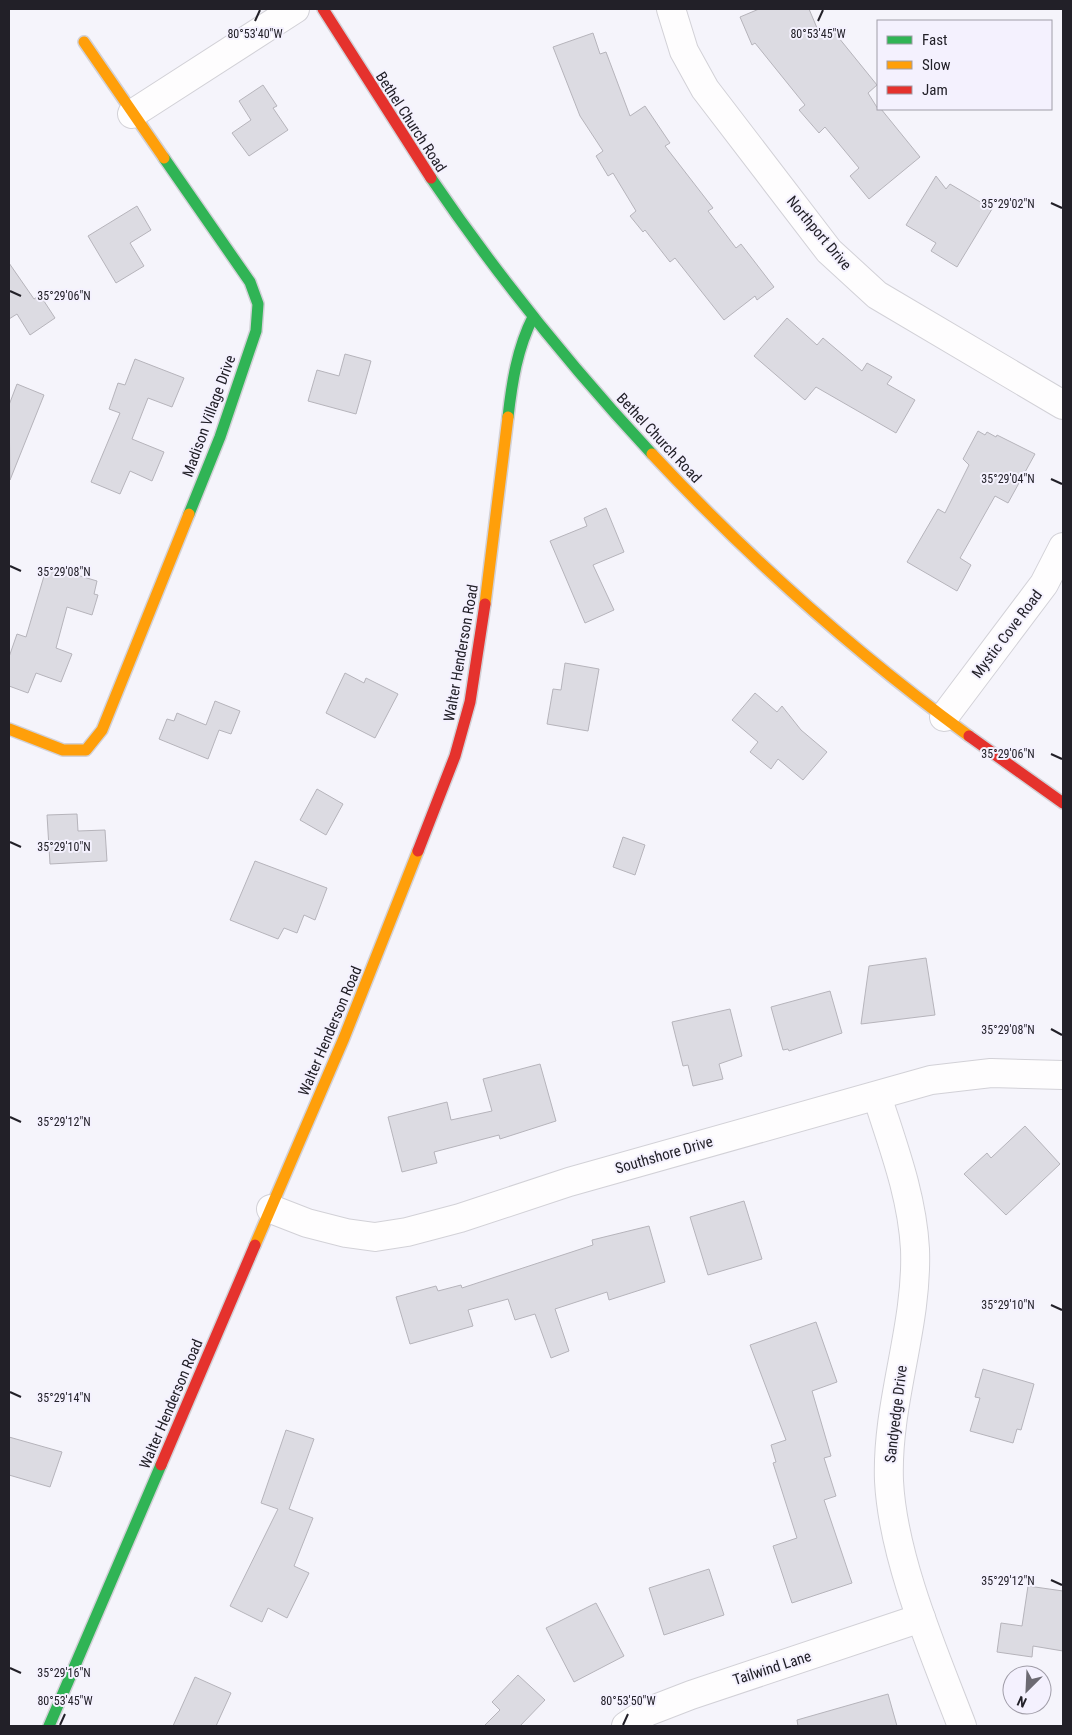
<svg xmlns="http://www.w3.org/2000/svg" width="1072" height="1735" viewBox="0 0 1072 1735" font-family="'Roboto Condensed',sans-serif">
	<rect width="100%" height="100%" fill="#f5f4fb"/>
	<g fill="#dcdbe2" stroke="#b6b4bb">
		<path d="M 759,9 L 809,9 L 820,35 L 830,27 L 877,85 L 868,93 L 878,109 L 881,109 L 920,157 L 869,199 L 850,176 L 859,168 L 825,127 L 819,133 L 799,110 L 805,105 L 755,43 L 752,45 L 740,17 Z"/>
		<path d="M 593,33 L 600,54 L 606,52 L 630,116 L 645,106 L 670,143 L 665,146 L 713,208 L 708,211 L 736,248 L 741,244 L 774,287 L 757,300 L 755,296 L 724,320 L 675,258 L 670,262 L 645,230 L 643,232 L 630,216 L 636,211 L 613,173 L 608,176 L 596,156 L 603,151 L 580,116 L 553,47 Z"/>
		<path d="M 263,85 L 277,106 L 273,108 L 288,130 L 249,156 L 232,133 L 251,120 L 239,101 Z"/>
		<path d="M 936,176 L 946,189 L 950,184 L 992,209 L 957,267 L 931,251 L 936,243 L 906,225 Z"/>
		<path d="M 137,206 L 151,230 L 130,243 L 144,266 L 116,283 L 88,236 Z"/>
		<path d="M 9,263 L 34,299 L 40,295 L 55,318 L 30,335 L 17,314 L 9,319 Z"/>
		<path d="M 787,318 L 817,345 L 823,338 L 862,371 L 867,363 L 892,377 L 887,384 L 915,400 L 896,433 L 816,387 L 805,400 L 754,356 Z"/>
		<path d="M 345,354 L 371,361 L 356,414 L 308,401 L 317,370 L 339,376 Z"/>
		<path d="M 135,359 L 184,378 L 172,407 L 148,398 L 132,439 L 164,452 L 152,481 L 130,471 L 120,494 L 91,482 L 120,413 L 109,409 L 118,383 L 125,385 Z"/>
		<path d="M 17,384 L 44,395 L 10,480 L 9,405 Z"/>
		<path d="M 978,431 L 985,435 L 987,432 L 996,437 L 997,435 L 1035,454 L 1008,503 L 995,496 L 960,558 L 971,565 L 957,591 L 907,562 L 938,509 L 945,513 L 969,465 L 963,459 Z"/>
		<path d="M 606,508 L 624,552 L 593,565 L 614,610 L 585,623 L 550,541 L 587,526 L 584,518 Z"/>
		<path d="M 47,566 L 97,581 L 94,594 L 98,595 L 92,615 L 67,607 L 56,648 L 72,654 L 61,682 L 36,673 L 28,693 L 9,686 L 9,657 L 17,634 L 26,637 Z"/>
		<path d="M 565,663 L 599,669 L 588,731 L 547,724 L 553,689 L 561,690 Z"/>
		<path d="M 345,673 L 364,683 L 366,678 L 398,694 L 375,738 L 326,713 Z"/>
		<path d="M 755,693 L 777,712 L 782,706 L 801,730 L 827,752 L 803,780 L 778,759 L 771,769 L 750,752 L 758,742 L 732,720 Z"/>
		<path d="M 215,701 L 240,711 L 231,734 L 219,730 L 208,759 L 159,739 L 167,719 L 174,721 L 177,713 L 206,725 Z"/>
		<path d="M 317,789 L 343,804 L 326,835 L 300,820 Z"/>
		<path d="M 77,814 L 78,831 L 105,830 L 107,861 L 50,864 L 47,815 Z"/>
		<path d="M 623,837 L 645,845 L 635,875 L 613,867 Z"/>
		<path d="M 255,861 L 327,888 L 315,920 L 304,915 L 297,933 L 284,928 L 278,939 L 230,920 Z"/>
		<path d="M 926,958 L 935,1015 L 861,1024 L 869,966 Z"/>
		<path d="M 830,991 L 842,1033 L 789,1051 L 788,1049 L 783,1050 L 771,1007 Z"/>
		<path d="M 730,1009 L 742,1056 L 719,1064 L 723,1079 L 693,1086 L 688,1065 L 683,1066 L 672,1022 Z"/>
		<path d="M 540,1064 L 556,1121 L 500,1139 L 499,1135 L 434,1152 L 437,1163 L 402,1172 L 388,1117 L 447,1102 L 451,1120 L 492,1111 L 483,1079 Z"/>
		<path d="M 1025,1126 L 1060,1164 L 1006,1215 L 964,1174 L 987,1153 L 991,1158 Z"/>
		<path d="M 744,1201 L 762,1259 L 708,1275 L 690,1217 Z"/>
		<path d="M 649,1226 L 665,1282 L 609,1300 L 607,1292 L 555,1309 L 569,1351 L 551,1358 L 535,1314 L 515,1320 L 508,1299 L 468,1310 L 473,1326 L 410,1344 L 396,1297 L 436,1286 L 438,1291 L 461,1285 L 462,1288 L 593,1245 L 592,1240 Z"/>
		<path d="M 816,1322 L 837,1382 L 812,1391 L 831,1456 L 824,1458 L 836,1496 L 824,1500 L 852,1583 L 792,1603 L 773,1546 L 797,1538 L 773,1463 L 776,1462 L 771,1445 L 786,1440 L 750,1345 Z"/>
		<path d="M 983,1369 L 1034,1384 L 1021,1430 L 1017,1429 L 1013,1443 L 970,1431 L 980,1398 L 975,1397 Z"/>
		<path d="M 286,1430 L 314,1439 L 289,1509 L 313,1518 L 294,1566 L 309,1573 L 287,1618 L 268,1608 L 262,1622 L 230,1606 L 278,1509 L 261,1503 Z"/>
		<path d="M 9,1437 L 62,1452 L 50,1487 L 9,1475 Z"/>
		<path d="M 709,1569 L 724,1615 L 664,1635 L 649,1588 Z"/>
		<path d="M 1028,1586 L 1063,1591 L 1063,1651 L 1033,1646 L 1032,1657 L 997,1652 L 1001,1623 L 1022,1626 Z"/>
		<path d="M 596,1603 L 624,1656 L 574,1682 L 546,1628 Z"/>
		<path d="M 518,1675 L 545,1700 L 520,1726 L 484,1726 L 500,1710 L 492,1702 Z"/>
		<path d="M 195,1677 L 231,1693 L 216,1726 L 173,1726 Z"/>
		<path d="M 888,1694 L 897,1726 L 798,1726 L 797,1720 Z"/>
	</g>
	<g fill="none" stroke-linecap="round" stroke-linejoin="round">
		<defs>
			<g id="street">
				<path d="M 671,9 L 684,51 L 705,89 L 829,251 L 877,295 L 1063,405"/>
				<path d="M 132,114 L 295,9"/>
				<path d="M 944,717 L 1044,584 L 1063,547"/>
				<path d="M 877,1096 C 893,1146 912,1195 915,1249 C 918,1327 886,1403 889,1481 C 893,1559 934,1653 962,1726"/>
				<path d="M 271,1209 L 307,1223 L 346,1233 L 375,1237 L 407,1232 L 460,1218 L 569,1182 L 931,1080 L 991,1073 L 1063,1075"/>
				<path d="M 626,1726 L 647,1712 L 691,1695 L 921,1618"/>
			</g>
			<g id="fast">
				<path d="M 164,158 L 250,282 L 258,304 L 256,331 L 220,437 L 189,514"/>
				<path d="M 431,178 C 497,275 572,368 652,454"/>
				<path d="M 508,417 C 512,382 517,349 533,317"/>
				<path d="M 49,1726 L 161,1465"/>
			</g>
			<g id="slow">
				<path d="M 84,42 L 164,158"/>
				<path d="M 652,454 C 749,558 854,652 969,736"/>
				<path d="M 485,604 L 508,417"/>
				<path d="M 9,729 L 63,750 L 86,750 L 102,730 L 189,514"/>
				<path d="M 255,1245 L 344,1038 L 418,851"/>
			</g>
			<g id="jam">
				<path d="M 323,9 L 431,178"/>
				<path d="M 969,736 L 1063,803"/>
				<path d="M 418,851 L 455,756 L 470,702 L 485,604"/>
				<path d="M 161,1465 L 255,1245"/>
			</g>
		</defs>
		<use href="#street" stroke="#d2d1d7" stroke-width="30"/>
		<use href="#fast" stroke="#d2d1d7" stroke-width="14"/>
		<use href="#slow" stroke="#d2d1d7" stroke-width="14"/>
		<use href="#jam" stroke="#d2d1d7" stroke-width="14"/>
		<use href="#street" stroke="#fefdfe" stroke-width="28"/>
		<use href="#fast" stroke="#30b455" stroke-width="11"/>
		<use href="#slow" stroke="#ff9f0a" stroke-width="11"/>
		<use href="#jam" stroke="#e5322d" stroke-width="11"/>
	</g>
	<path fill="none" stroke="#222028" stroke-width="2" d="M 255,21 L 260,10M 818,21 L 823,10M 1051,203 L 1062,208M 10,291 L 21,296M 1051,479 L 1062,484M 10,566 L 21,571M 1051,754 L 1062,759M 10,842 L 21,847M 1051,1029 L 1062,1035M 10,1117 L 21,1122M 1051,1305 L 1062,1310M 10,1392 L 21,1397M 1051,1580 L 1062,1585M 10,1668 L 21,1673M 60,1725 L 65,1714M 623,1725 L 628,1714"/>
	<g text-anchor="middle" stroke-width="4" stroke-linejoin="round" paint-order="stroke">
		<g font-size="15" fill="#222028" stroke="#f4f1fe">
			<text transform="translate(411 122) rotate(57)" y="5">Bethel Church Road</text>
			<text transform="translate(819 233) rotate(50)" y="5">Northport Drive</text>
			<text transform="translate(209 416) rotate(-70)" y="5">Madison Village Drive</text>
			<text transform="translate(659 438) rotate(47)" y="5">Bethel Church Road</text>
			<text transform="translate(1007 634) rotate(-53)" y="5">Mystic Cove Road</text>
			<text transform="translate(461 653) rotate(-80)" y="5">Walter Henderson Road</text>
			<text transform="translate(330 1031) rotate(-67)" y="5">Walter Henderson Road</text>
			<text transform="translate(664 1155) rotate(-16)" y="5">Southshore Drive</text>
			<text transform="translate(171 1404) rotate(-67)" y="5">Walter Henderson Road</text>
			<text transform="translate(896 1414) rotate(-83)" y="5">Sandyedge Drive</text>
			<text transform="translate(772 1668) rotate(-18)" y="5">Tailwind Lane</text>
		</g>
	</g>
	<g font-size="12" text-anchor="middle" fill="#222028" stroke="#f4f1fe" stroke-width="4" stroke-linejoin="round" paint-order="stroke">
		<text x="255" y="38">80°53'40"W</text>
		<text x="818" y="38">80°53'45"W</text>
		<text x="1008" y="208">35°29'02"N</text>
		<text x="64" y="300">35°29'06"N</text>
		<text x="1008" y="483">35°29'04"N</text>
		<text x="64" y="576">35°29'08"N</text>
		<text x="1008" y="758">35°29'06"N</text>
		<text x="64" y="851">35°29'10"N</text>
		<text x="1008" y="1034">35°29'08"N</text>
		<text x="64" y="1126">35°29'12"N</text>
		<text x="1008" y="1309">35°29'10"N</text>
		<text x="64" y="1402">35°29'14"N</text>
		<text x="1008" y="1585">35°29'12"N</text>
		<text x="64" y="1677">35°29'16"N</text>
		<text x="65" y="1705">80°53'45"W</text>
		<text x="628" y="1705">80°53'50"W</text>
	</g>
	<rect width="1072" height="1735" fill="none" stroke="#222028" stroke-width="20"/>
	<rect x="877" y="20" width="175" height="90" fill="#f4f1fe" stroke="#a09da8"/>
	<rect x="887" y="36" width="25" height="8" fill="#30b455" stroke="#a09da8"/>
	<text x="922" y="45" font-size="15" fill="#222028">Fast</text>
	<rect x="887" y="61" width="25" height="8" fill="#ff9f0a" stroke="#a09da8"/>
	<text x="922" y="70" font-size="15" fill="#222028">Slow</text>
	<rect x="887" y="86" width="25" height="8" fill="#e5322d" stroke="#a09da8"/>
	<text x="922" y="95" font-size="15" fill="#222028">Jam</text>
	<g transform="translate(1027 1690) rotate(204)"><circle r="24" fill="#f4f1fe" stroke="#a09da8"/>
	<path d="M0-4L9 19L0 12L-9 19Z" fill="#6c6a72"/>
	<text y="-8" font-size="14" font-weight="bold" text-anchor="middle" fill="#222028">N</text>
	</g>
</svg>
